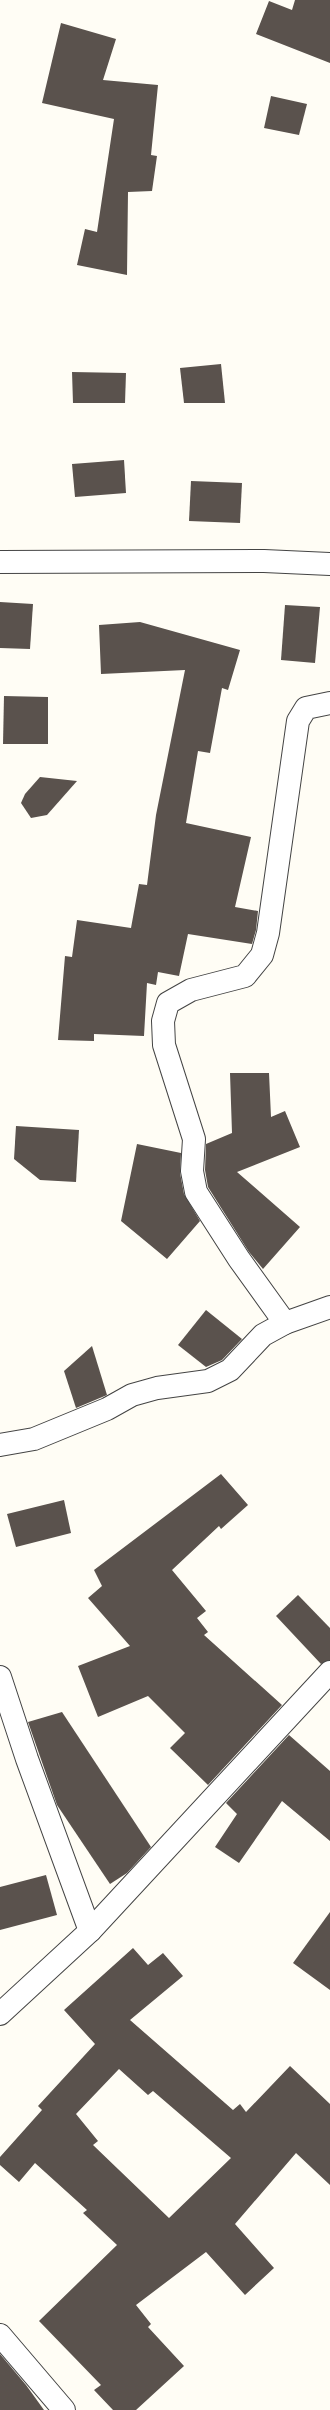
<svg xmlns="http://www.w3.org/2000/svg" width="330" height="2410" viewBox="0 0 330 2410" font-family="Bitter,serif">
	<rect width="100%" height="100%" fill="#fffdf5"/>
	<g fill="#5a524d" fill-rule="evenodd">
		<path d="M 295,0 L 330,0 L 330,63 L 256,34 L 269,1 L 292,10 Z"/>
		<path d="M 61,23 L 116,39 L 103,80 L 158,85 L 151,155 L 157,156 L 152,191 L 128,192 L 127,275 L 77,265 L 85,229 L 97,232 L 114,119 L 42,103 Z"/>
		<path d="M 271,96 L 307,104 L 299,135 L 264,128 Z"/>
		<path d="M 221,364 L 225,403 L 184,403 L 180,368 Z"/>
		<path d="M 72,372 L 126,373 L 125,403 L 73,403 Z"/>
		<path d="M 124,460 L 126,493 L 75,497 L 72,464 Z"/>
		<path d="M 191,481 L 242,483 L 240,523 L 189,521 Z"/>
		<path d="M 0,602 L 33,604 L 30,649 L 0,648 Z"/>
		<path d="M 285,605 L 320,607 L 315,663 L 281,660 Z"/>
		<path d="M 140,622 L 240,650 L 228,690 L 222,688 L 210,753 L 198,751 L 186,823 L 251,837 L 235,907 L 258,911 L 256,930 L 252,944 L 188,934 L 179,976 L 158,972 L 156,985 L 147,983 L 144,1036 L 94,1034 L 94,1041 L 58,1040 L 65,956 L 72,957 L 77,920 L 131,928 L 139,884 L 147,885 L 156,815 L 185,670 L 101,674 L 99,625 Z"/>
		<path d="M 4,696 L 48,697 L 48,744 L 3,744 Z"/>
		<path d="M 40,777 L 77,781 L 47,815 L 31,818 L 21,803 L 25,794 Z"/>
		<path d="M 230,1073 L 269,1073 L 271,1117 L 285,1111 L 300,1147 L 237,1172 L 300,1227 L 263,1269 L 249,1252 L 208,1187 L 205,1170 L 206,1144 L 232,1133 Z"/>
		<path d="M 16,1126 L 79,1130 L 76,1182 L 40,1180 L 14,1159 Z"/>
		<path d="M 137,1144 L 181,1153 L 180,1173 L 184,1194 L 200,1221 L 167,1259 L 121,1221 Z"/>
		<path d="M 206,1310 L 242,1339 L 222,1360 L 206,1367 L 178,1345 Z"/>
		<path d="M 92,1346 L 107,1395 L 76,1408 L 64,1371 Z"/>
		<path d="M 221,1474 L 248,1505 L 221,1529 L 219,1526 L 172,1570 L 206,1611 L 197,1618 L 208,1632 L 204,1635 L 282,1705 L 208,1785 L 170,1748 L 185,1733 L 148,1696 L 98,1717 L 78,1666 L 130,1646 L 88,1598 L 102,1586 L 94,1570 Z"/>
		<path d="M 64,1500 L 71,1533 L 16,1547 L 7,1514 Z"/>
		<path d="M 298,1595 L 330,1628 L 330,1660 L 321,1664 L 276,1616 Z"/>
		<path d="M 62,1712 L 151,1847 L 127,1873 L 110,1884 L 57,1805 L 28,1722 Z"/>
		<path d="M 289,1735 L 330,1771 L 330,1841 L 282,1801 L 239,1863 L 215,1847 L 237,1814 L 226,1803 Z"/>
		<path d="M 46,1875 L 57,1915 L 0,1930 L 0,1887 Z"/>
		<path d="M 330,1912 L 330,1990 L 293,1963 Z"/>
		<path d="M 133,1948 L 148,1965 L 163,1953 L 183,1976 L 130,2020 L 233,2110 L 240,2104 L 246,2112 L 290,2066 L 330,2104 L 330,2185 L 296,2153 L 235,2224 L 274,2268 L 245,2295 L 206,2252 L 136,2305 L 151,2324 L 148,2327 L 184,2366 L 136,2410 L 113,2410 L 94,2390 L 101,2385 L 39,2321 L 117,2245 L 83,2213 L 87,2210 L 35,2163 L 19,2182 L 0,2165 L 0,2157 L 42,2110 L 38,2106 L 95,2044 L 64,2010 ZM 119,2069 L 148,2095 L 153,2091 L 231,2158 L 169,2218 L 93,2145 L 98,2141 L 76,2114 Z"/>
		<path d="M 0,2354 L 26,2385 L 44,2410 L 0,2410 Z"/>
	</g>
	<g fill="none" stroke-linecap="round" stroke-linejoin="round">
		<defs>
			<g id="minor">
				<path d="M 0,562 L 264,561 L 330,564"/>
				<path d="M 285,1323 L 239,1259 L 196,1192 L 192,1171 L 194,1139 L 164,1045 L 163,1021 L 168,1003 L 191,990 L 245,976 L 262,955 L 268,933 L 298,721 L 306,708 L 330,703"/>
				<path d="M 0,1445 L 34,1439 L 107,1409 L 132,1395 L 157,1388 L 208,1381 L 230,1370 L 263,1335 L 285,1323 L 330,1307"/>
				<path d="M 0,1677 L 27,1759 L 90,1931"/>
				<path d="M 0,2014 L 90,1931 L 330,1672"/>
				<path d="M 0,2335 L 64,2410"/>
			</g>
		</defs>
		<use href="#minor" stroke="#444" stroke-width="24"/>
		<use href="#minor" stroke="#fff" stroke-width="22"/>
	</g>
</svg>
